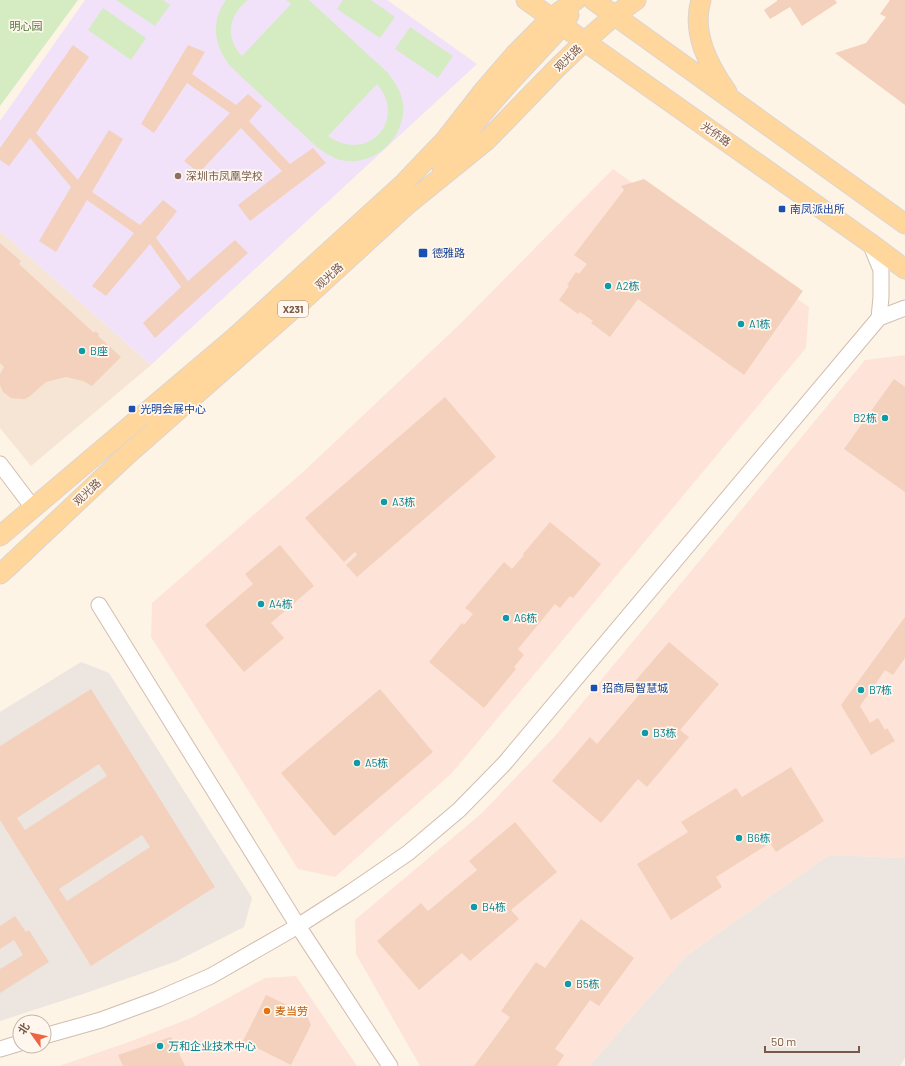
<svg xmlns="http://www.w3.org/2000/svg" width="905" height="1066" viewBox="0 0 905 1066" font-family="Barlow,'Noto Sans SC',sans-serif">
	<rect width="100%" height="100%" fill="#fdf4e6"/>
	<path fill="#f6e5d4" d="M 0,231 L 151,365 L 31,466 L 0,428 Z"/>
	<g fill="#fee3d9">
		<path d="M 613,169 L 809,307 L 806,348 L 452,773 L 335,877 L 298,869 L 151,637 L 152,603 L 303,472 L 460,324 Z"/>
		<path d="M 905,355 L 905,858 L 829,855 L 686,956 L 589,1066 L 420,1066 L 356,954 L 355,920 L 482,813 L 555,736 L 865,360 Z"/>
		<path d="M 296,976 L 357,1066 L 59,1066 L 129,1042 L 191,1018 L 265,978 Z"/>
	</g>
	<g fill="#ede6e0">
		<path d="M 81,662 L 109,673 L 252,898 L 244,927 L 177,961 L 86,993 L 0,1021 L 0,712 Z"/>
		<path d="M 829,855 L 905,858 L 905,1058 L 900,1066 L 589,1066 L 686,956 Z"/>
	</g>
	<path fill="#f1e2fa" d="M 85,0 L 387,0 L 477,64 L 151,365 L 0,231 L 0,121 Z"/>
	<g fill="#d5ecc3" fill-rule="evenodd">
		<path d="M 0,0 L 78,0 L 0,106 Z"/>
		<path d="M 116,0 L 163,0 L 170,5 L 155,26 Z"/>
		<path d="M 226,0 L 248,0 C 228,15 225,38 242,56 L 291,4 L 286,0 L 309,0 L 388,73 C 395,82 401,91 403,103 C 407,138 372,170 337,159 C 330,156 324,152 318,148 L 231,67 C 214,47 210,22 226,0 ZM 377,84 C 408,120 367,164 328,136 Z"/>
		<path d="M 343,0 L 371,0 L 395,17 L 380,38 L 337,9 Z"/>
		<path d="M 103,8 L 146,38 L 131,60 L 88,30 Z"/>
		<path d="M 410,27 L 453,56 L 438,78 L 395,49 Z"/>
	</g>
	<g fill="#f4d1bc" fill-rule="evenodd">
		<path d="M 777,0 L 835,0 L 837,3 L 802,26 L 790,7 L 770,19 L 764,10 L 777,1 Z"/>
		<path d="M 890,0 L 905,0 L 905,105 L 835,53 L 866,43 L 886,17 L 880,14 Z"/>
		<path d="M 73,45 L 89,57 L 36,133 L 78,180 L 109,130 L 123,139 L 92,192 L 140,225 L 163,200 L 177,211 L 156,238 L 188,281 L 235,240 L 248,253 L 155,338 L 143,323 L 181,287 L 150,244 L 106,296 L 92,286 L 134,233 L 87,200 L 56,252 L 39,241 L 71,187 L 30,138 L 9,166 L 0,160 L 0,148 Z"/>
		<path d="M 188,45 L 205,52 L 192,74 L 236,105 L 248,94 L 262,106 L 249,121 L 290,164 L 313,148 L 326,163 L 250,221 L 238,205 L 282,171 L 241,128 L 199,173 L 184,161 L 230,113 L 187,83 L 154,133 L 141,124 Z"/>
		<path d="M 644,179 L 803,291 L 744,375 L 638,299 L 610,337 L 591,323 L 593,321 L 580,312 L 578,314 L 559,300 L 569,286 L 567,285 L 576,272 L 579,274 L 587,264 L 574,255 L 624,190 L 621,186 Z"/>
		<path d="M 0,243 L 21,261 L 19,264 L 94,333 L 95,331 L 99,334 L 98,336 L 121,357 L 92,386 L 83,381 L 66,377 L 46,382 L 30,396 L 25,399 L 20,399 L 11,398 L 3,392 L 0,385 L 0,374 L 4,367 L 0,363 Z"/>
		<path d="M 894,379 L 905,387 L 905,492 L 844,449 Z"/>
		<path d="M 445,397 L 496,457 L 357,577 L 346,565 L 357,555 L 355,552 L 344,562 L 305,518 Z"/>
		<path d="M 550,522 L 601,564 L 573,598 L 570,596 L 560,608 L 555,604 L 518,649 L 524,655 L 514,667 L 516,669 L 484,708 L 429,662 L 462,623 L 464,625 L 473,614 L 465,608 L 504,562 L 512,569 L 524,555 L 523,554 Z"/>
		<path d="M 280,545 L 314,586 L 271,623 L 284,638 L 244,672 L 205,625 L 253,584 L 245,574 Z"/>
		<path d="M 905,617 L 905,658 L 893,675 L 885,670 L 860,706 L 870,723 L 878,718 L 885,730 L 887,728 L 895,741 L 871,755 L 841,705 Z"/>
		<path d="M 669,642 L 719,684 L 680,730 L 689,737 L 647,787 L 638,779 L 601,823 L 552,781 L 590,737 L 597,744 L 639,695 L 630,687 Z"/>
		<path d="M 91,689 L 215,887 L 91,966 L 0,820 L 0,746 ZM 99,764 L 107,776 L 25,830 L 17,818 ZM 142,835 L 150,847 L 67,901 L 59,889 Z"/>
		<path d="M 380,689 L 433,752 L 334,836 L 281,773 Z"/>
		<path d="M 791,767 L 824,821 L 776,852 L 770,843 L 716,877 L 722,887 L 671,920 L 637,864 L 688,832 L 681,822 L 736,788 L 742,797 Z"/>
		<path d="M 515,822 L 557,872 L 511,910 L 519,919 L 470,961 L 462,953 L 419,990 L 377,941 L 421,903 L 428,911 L 477,870 L 469,861 Z"/>
		<path d="M 15,916 L 26,932 L 29,930 L 49,962 L 0,993 L 0,969 L 23,955 L 14,940 L 0,949 L 0,926 Z"/>
		<path d="M 581,919 L 634,958 L 599,1006 L 590,1000 L 555,1049 L 564,1055 L 557,1066 L 474,1066 L 510,1017 L 501,1011 L 536,962 L 545,968 Z"/>
		<path d="M 266,995 L 306,1014 L 311,1025 L 291,1065 L 243,1041 Z"/>
		<path d="M 171,1037 L 185,1066 L 123,1066 L 118,1055 Z"/>
	</g>
	<g fill="none" stroke-linecap="round" stroke-linejoin="round">
		<defs>
			<g id="minor">
				<path d="M 870,243 L 881,270 L 881,297 L 879,318"/>
				<path d="M 0,464 L 34,509"/>
				<path d="M 99,605 L 298,926 L 390,1066"/>
				<path d="M 44,1036 L 101,1020 L 158,999 L 211,976 L 298,926 L 351,892 L 408,853 L 459,810 L 504,764 L 879,318 L 905,308"/>
				<path d="M 0,1049 L 20,1043"/>
			</g>
			<g id="major">
				<path d="M 526,0 L 870,243 L 905,269"/>
				<path d="M 593,0 L 905,224"/>
				<path d="M 701,0 C 691,33 709,66 727,92"/>
				<path d="M 442,168 L 482,114 L 509,83 L 562,26 L 569,15"/>
				<path d="M 0,536 L 234,338 L 403,184 L 445,140 L 484,90 L 515,54 L 551,18 L 576,0"/>
				<path d="M 0,574 L 8,567 L 127,455 L 301,302 L 408,204 L 487,140 L 556,69 L 584,42 L 614,16 L 636,0"/>
			</g>
		</defs>
		<use href="#minor" stroke="#d2bdae" stroke-width="17"/>
		<use href="#major" stroke="#dcd4d0" stroke-width="21"/>
		<use href="#minor" stroke="#fff" stroke-width="15"/>
		<use href="#major" stroke="#ffd79c" stroke-width="19"/>
	</g>
	<circle fill="#8d6e63" stroke="#fff7ed" stroke-width="1.5" cx="178" cy="176" r="4"/>
	<g fill="#1a4fb4" stroke="#fff7ed" stroke-width="1.5">
		<rect x="778" y="205" width="8" height="8" rx="2"/>
		<rect x="418" y="248" width="10" height="10" rx="2"/>
		<rect x="128" y="405" width="8" height="8" rx="2"/>
		<rect x="590" y="684" width="8" height="8" rx="2"/>
	</g>
	<g fill="#0f9aa8" stroke="#fff7ed" stroke-width="1.5">
		<circle cx="608" cy="286" r="4"/>
		<circle cx="741" cy="324" r="4"/>
		<circle cx="82" cy="351" r="4"/>
		<circle cx="885" cy="418" r="4"/>
		<circle cx="384" cy="502" r="4"/>
		<circle cx="261" cy="604" r="4"/>
		<circle cx="506" cy="618" r="4"/>
		<circle cx="861" cy="690" r="4"/>
		<circle cx="645" cy="733" r="4"/>
		<circle cx="357" cy="763" r="4"/>
		<circle cx="739" cy="838" r="4"/>
		<circle cx="474" cy="907" r="4"/>
		<circle cx="568" cy="984" r="4"/>
		<circle cx="160" cy="1046" r="4"/>
	</g>
	<circle fill="#e8710a" stroke="#fff7ed" stroke-width="1.5" cx="267" cy="1011" r="4"/>
	<g text-anchor="middle" stroke-width="3.5" stroke-linejoin="round" paint-order="stroke">
		<rect fill="#fff7ed" stroke="#a0887a" stroke-width="1" x="278" y="301" width="30" height="16" rx="3"/>
		<g font-size="10" font-weight="bold" fill="#785849">
			<text x="293" y="313">X231</text>
		</g>
		<g font-size="11" fill="#51793d" stroke="#fff7ed">
			<text x="26" y="30">明心园</text>
		</g>
		<g font-size="11" fill="#785849" stroke="#fff7ed">
			<text transform="translate(568 58) rotate(-44)" y="4">观光路</text>
			<text transform="translate(716 134) rotate(35)" y="4">光侨路</text>
			<text transform="translate(329 276) rotate(-42)" y="4">观光路</text>
			<text transform="translate(87 492) rotate(-43)" y="4">观光路</text>
		</g>
		<g font-size="11" fill="#785e54" stroke="#fff7ed" text-anchor="start">
			<text x="186" y="180">深圳市凤凰学校</text>
		</g>
		<g font-size="11" fill="#164399" stroke="#fff7ed" text-anchor="start">
			<text x="790" y="213">南凤派出所</text>
			<text x="432" y="257">德雅路</text>
			<text x="140" y="413">光明会展中心</text>
			<text x="602" y="692">招商局智慧城</text>
		</g>
		<g font-size="11" fill="#0d838f" stroke="#fff7ed" text-anchor="start">
			<text x="616" y="290">A2栋</text>
			<text x="749" y="328">A1栋</text>
			<text x="90" y="355">B座</text>
			<text x="877" y="422" text-anchor="end">B2栋</text>
			<text x="392" y="506">A3栋</text>
			<text x="269" y="608">A4栋</text>
			<text x="514" y="622">A6栋</text>
			<text x="869" y="694">B7栋</text>
			<text x="653" y="737">B3栋</text>
			<text x="365" y="767">A5栋</text>
			<text x="747" y="842">B6栋</text>
			<text x="482" y="911">B4栋</text>
			<text x="576" y="988">B5栋</text>
			<text x="168" y="1050">万和企业技术中心</text>
		</g>
		<g font-size="11" fill="#c56008" stroke="#fff7ed" text-anchor="start">
			<text x="275" y="1015">麦当劳</text>
		</g>
	</g>
	<g transform="translate(32 1034) rotate(303)"><circle r="19" fill="#fff7ed" stroke="#c9b7ab"/>
	<path d="M0-3L7 15L0 10L-7 15Z" fill="#ed6545"/>
	<text y="-6" font-size="11" font-weight="bold" text-anchor="middle" fill="#785849">北</text>
	</g>
	<path d="M765 1046v6h94v-6" fill="none" stroke="#785849" stroke-width="2"/>
	<text x="771" y="1046" font-size="12" fill="#785849" stroke="#fff7ed" stroke-width="3" paint-order="stroke">50 m</text>
</svg>
